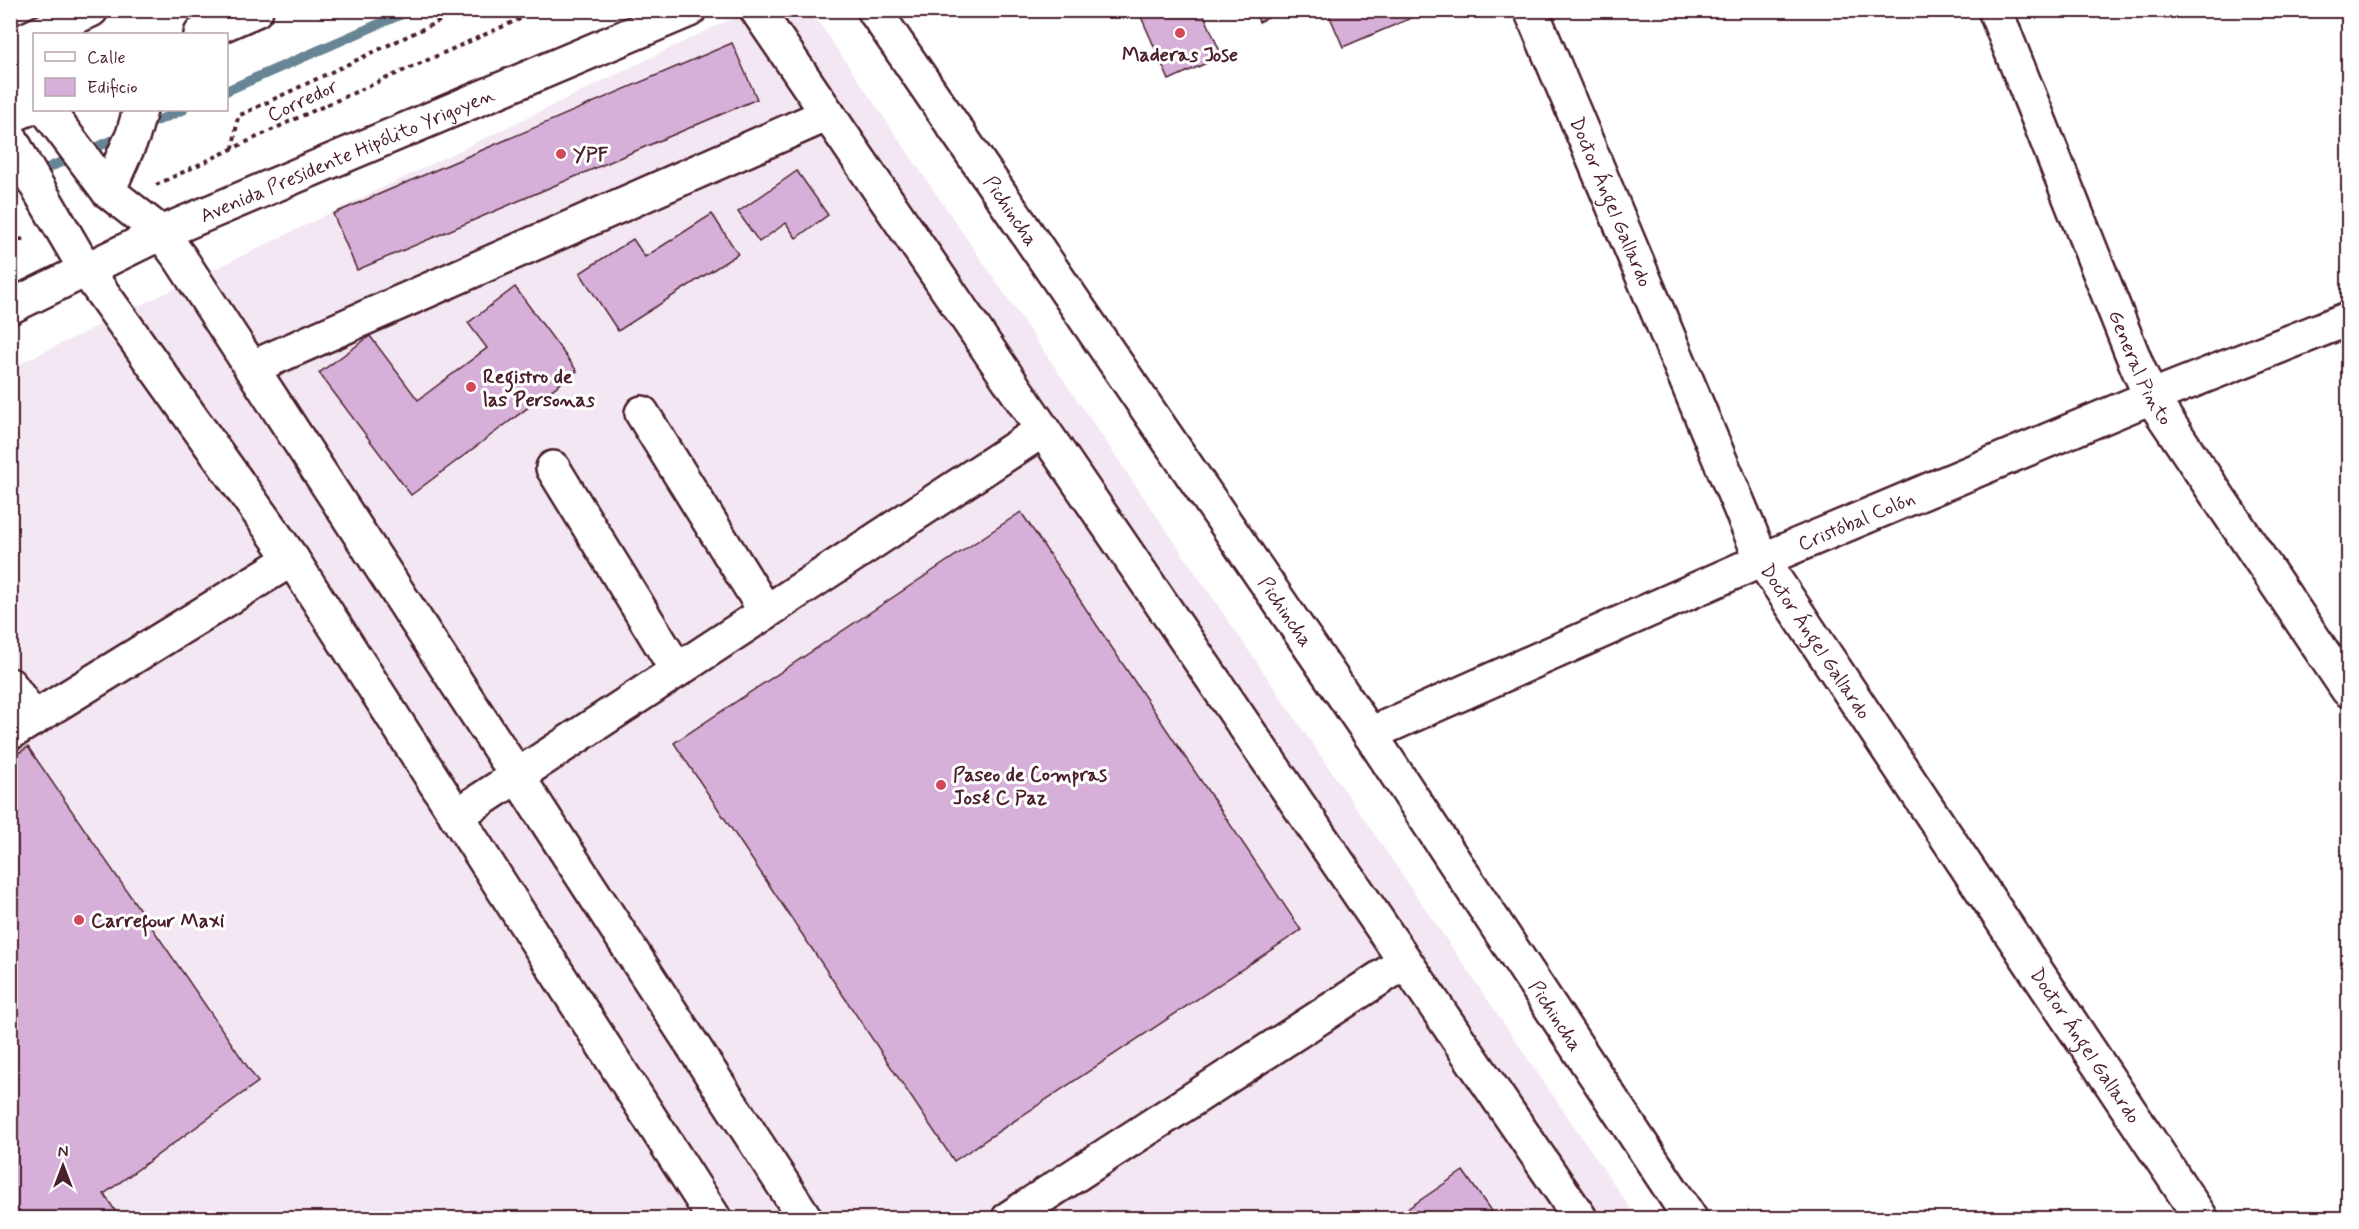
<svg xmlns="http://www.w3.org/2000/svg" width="2359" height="1229" viewBox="0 0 2359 1229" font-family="Mynerve,sans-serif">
	<rect width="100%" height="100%" fill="#fff"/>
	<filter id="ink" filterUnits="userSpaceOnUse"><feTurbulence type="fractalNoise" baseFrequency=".0167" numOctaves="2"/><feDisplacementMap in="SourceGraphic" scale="12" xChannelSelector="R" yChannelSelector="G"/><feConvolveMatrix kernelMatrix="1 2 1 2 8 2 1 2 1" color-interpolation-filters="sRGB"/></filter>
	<g filter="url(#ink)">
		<path fill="#f3e7f3" d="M 749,10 L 811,11 L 1637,1218 L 11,1218 L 11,368 Z"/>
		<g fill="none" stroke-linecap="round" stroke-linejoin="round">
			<g stroke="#688595" stroke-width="10">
				<path d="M 226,91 L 411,10"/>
				<path d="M 142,127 L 183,110"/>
				<path d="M 10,184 L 125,135"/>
			</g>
		</g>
		<g fill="#d6b0d8" stroke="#4a1f2b" stroke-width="1.5">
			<path d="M 1138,10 L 1202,10 L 1222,56 L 1169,80 Z"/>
			<path d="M 1254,10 L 1286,10 L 1259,22 Z"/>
			<path d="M 1327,10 L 1430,10 L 1343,47 Z"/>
			<path d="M 732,43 L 757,99 L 357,270 L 333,214 Z"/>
			<path d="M 797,171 L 828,215 L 796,238 L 786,223 L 759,242 L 738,212 Z"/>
			<path d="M 712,214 L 738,254 L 618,331 L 580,273 L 633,239 L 645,257 Z"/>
			<path d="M 515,287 L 577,371 L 411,495 L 319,373 L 370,336 L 418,400 L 487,348 L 468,323 Z"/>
			<path d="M 1021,512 L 1301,930 L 954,1161 L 674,743 Z"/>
			<path d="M 28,747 L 258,1082 L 104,1194 L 120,1218 L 10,1218 L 10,758 Z"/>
			<path d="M 1463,1171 L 1496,1218 L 1394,1218 Z"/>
		</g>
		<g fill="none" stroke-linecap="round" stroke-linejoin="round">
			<defs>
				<g id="minor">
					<path d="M 757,10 L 1580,1218"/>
					<path id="s1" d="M 874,10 L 1370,734 L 1690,1218"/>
					<path id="s2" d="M 1531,10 L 1762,560 L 2201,1218"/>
					<path id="s3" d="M 1995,10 L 2137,366 L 2151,397 L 2348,690"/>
					<path d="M 10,51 L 34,90"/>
					<path d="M 47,110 L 108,191 L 161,233 L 180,258 L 805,1218"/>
					<path d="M 10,137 L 24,164 L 86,270 L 292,559 L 714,1218"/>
					<path id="s4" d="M 10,307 L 161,233 L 689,10"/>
					<path d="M 251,368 L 828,114"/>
					<path d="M 642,413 L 766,612"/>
					<path d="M 553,468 L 677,670"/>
					<path d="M 10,685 L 34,719"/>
					<path d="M 10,733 L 292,559"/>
					<path id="s5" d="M 1370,734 L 1762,560 L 2151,397 L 2348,319"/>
					<path d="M 456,816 L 1043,430"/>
					<path d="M 1009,1218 L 1405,962"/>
				</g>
				<g id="major">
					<path d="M 38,34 L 91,10"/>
					<path d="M 201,34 L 256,10"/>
					<path d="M 10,47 L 34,36"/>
					<path d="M 10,116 L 34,106"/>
					<path d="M 108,191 L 133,135 L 140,110"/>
				</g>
			</defs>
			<use href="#minor" stroke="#4a1f2b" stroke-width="38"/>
			<use href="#major" stroke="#4a1f2b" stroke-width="38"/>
			<g stroke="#4a1f2b" stroke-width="4" stroke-dasharray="4.5 4.5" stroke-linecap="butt">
				<path d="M 233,149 L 238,116 L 463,10"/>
				<path d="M 156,185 L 295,119 L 540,10"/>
				<path d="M 10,242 L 27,238"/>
			</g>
			<use href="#minor" stroke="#fff" stroke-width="33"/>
			<use href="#major" stroke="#fff" stroke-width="33"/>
		</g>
	</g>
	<g fill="#d1495b" stroke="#fff" stroke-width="2">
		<circle cx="1180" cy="33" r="6"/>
		<circle cx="561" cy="154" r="6"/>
		<circle cx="471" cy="387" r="6"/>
		<circle cx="941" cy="785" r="6"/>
		<circle cx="79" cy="920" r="6"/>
	</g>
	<g text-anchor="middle" stroke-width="6" stroke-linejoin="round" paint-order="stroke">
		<g font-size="20" font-weight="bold" fill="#4a1f2b" stroke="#fff" text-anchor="start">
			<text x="1180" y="61" text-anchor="middle">Maderas Jose</text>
			<text x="573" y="161">YPF</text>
			<text x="483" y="383">Registro de<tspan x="483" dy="23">las Personas</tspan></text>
			<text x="953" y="781">Paseo de Compras<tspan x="953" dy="23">José C Paz</tspan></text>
			<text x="91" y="927">Carrefour Maxi</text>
		</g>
		<g font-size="20" fill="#4a1f2b" stroke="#fff">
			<text transform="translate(302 100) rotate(-25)" y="7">Corredor</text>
			<text dy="7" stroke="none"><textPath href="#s4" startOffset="370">Avenida Presidente Hipólito Yrigoyen</textPath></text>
			<text dy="7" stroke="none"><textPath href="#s2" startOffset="208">Doctor Ángel Gallardo</textPath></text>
			<text dy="7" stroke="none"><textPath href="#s1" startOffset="243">Pichincha</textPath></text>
			<text dy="7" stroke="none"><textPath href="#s3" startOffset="386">General Pinto</textPath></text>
			<text dy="7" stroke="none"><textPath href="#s5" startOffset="531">Cristóbal Colón</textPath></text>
			<text dy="7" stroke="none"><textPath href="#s1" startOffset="729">Pichincha</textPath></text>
			<text dy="7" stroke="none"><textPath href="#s2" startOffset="694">Doctor Ángel Gallardo</textPath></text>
			<text dy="7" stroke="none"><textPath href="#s1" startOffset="1215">Pichincha</textPath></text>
			<text dy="7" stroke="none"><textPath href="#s2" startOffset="1180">Doctor Ángel Gallardo</textPath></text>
		</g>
	</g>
	<rect width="2359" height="1229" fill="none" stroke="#fff" stroke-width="36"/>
	<rect x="18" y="18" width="2323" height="1193" fill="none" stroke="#4a1f2b" stroke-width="2" filter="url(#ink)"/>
	<rect x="33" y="33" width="195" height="78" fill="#ffffff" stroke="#b7a5aa" stroke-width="1.5"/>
	<rect x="45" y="52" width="30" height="9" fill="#ffffff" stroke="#b7a5aa" stroke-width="1.5"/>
	<text x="87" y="63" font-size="18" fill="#4a1f2b">Calle</text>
	<rect x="45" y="78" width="30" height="18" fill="#d6b0d8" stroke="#b7a5aa" stroke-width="1.5"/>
	<text x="87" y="93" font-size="18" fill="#4a1f2b">Edificio</text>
	<g transform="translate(63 1166)" stroke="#ffffff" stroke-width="4.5" paint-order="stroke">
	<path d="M0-4.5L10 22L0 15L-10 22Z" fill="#4a1f2b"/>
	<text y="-9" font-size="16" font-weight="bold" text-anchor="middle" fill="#4a1f2b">N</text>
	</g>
</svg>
